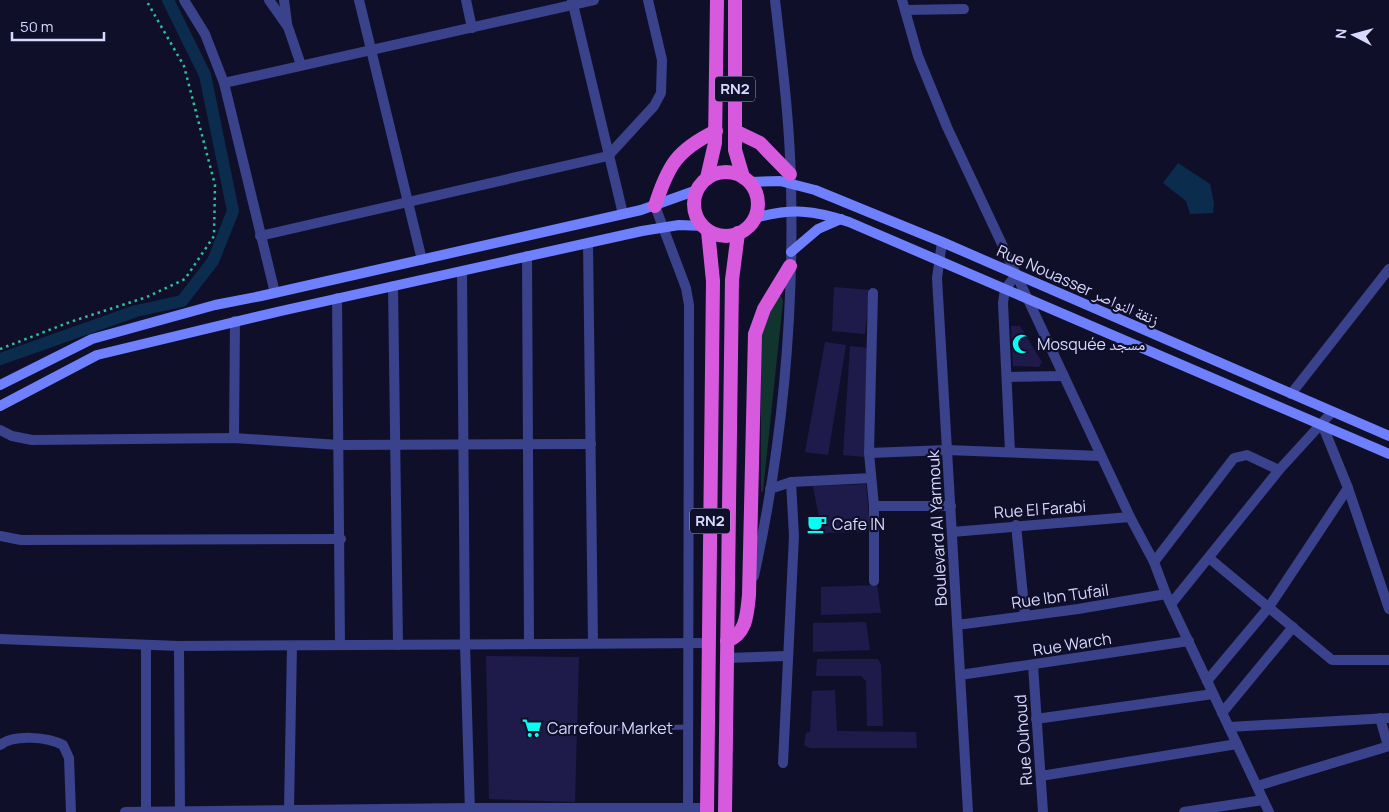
<svg xmlns="http://www.w3.org/2000/svg" width="1389" height="812" viewBox="0 0 1389 812" font-family="Manrope,'Noto Naskh Arabic',sans-serif">
	<rect width="100%" height="100%" fill="#100f2a"/>
	<path fill="#12342e" d="M 776,296 L 781,296 L 783,301 L 763,491 L 761,492 L 761,331 Z"/>
	<path fill="#0b2c4d" d="M 1178,163 L 1210,184 L 1214,203 L 1213,213 L 1190,214 L 1186,201 L 1163,183 Z"/>
	<g fill="none" stroke-linecap="round" stroke-linejoin="round">
		<path stroke="#0b2c4d" stroke-width="12" d="M 0,359 L 136,311 L 182,301 L 213,261 L 233,211 L 205,75 L 168,0"/>
	</g>
	<g fill="#1e1b4b">
		<path d="M 834,287 L 870,290 L 865,334 L 832,331 Z"/>
		<path d="M 1011,326 L 1020,326 L 1042,362 L 1039,367 L 1013,366 Z"/>
		<path d="M 825,342 L 846,345 L 828,455 L 805,452 Z"/>
		<path d="M 850,346 L 868,348 L 864,457 L 843,455 Z"/>
		<path d="M 866,484 L 870,528 L 859,532 L 822,533 L 813,486 Z"/>
		<path d="M 877,585 L 881,613 L 821,615 L 821,587 Z"/>
		<path d="M 866,622 L 870,650 L 813,652 L 813,623 Z"/>
		<path d="M 486,656 L 579,657 L 575,802 L 489,799 Z"/>
		<path d="M 817,659 L 878,659 L 881,665 L 883,726 L 867,726 L 866,681 L 861,676 L 816,676 Z"/>
		<path d="M 835,690 L 837,731 L 916,732 L 917,748 L 810,748 L 804,745 L 806,733 L 810,732 L 812,691 Z"/>
	</g>
	<g fill="none" stroke-linecap="round" stroke-linejoin="round">
		<path stroke="#2cbfa1" stroke-width="2.5" stroke-dasharray="2.5 4" stroke-linecap="butt" d="M 0,349 L 70,322 L 147,297 L 185,279 L 214,236 L 215,185 L 184,66 L 146,0"/>
		<path stroke="#39428a" stroke-width="5" d="M 597,729 L 688,727"/>
		<g stroke="#39428a" stroke-width="10">
			<path d="M 184,0 L 205,34 L 224,83 L 275,293"/>
			<path d="M 269,0 L 288,27 L 301,65"/>
			<path d="M 284,0 L 287,23"/>
			<path d="M 359,0 L 422,260"/>
			<path d="M 466,0 L 472,28"/>
			<path d="M 572,0 L 623,214"/>
			<path d="M 902,0 L 918,56 L 947,127 L 1130,517 L 1154,562 L 1166,594 L 1269,812"/>
			<path d="M 905,10 L 964,9"/>
			<path d="M 224,83 L 594,0"/>
			<path d="M 655,206 L 686,288 L 689,305 L 688,812"/>
			<path d="M 260,236 L 608,156 L 654,106 L 661,93 L 662,60 L 648,0"/>
			<path d="M 588,243 L 593,643"/>
			<path d="M 527,256 L 529,644"/>
			<path d="M 462,271 L 465,644 L 470,812"/>
			<path d="M 393,286 L 398,645"/>
			<path d="M 873,293 L 869,453 L 874,506 L 874,581"/>
			<path d="M 337,298 L 340,645"/>
			<path d="M 1007,377 L 1064,376"/>
			<path d="M 1291,394 L 1389,269"/>
			<path d="M 1322,424 L 1348,488 L 1389,609"/>
			<path d="M 0,430 L 12,436 L 32,440 L 234,438 L 339,445 L 591,444"/>
			<path d="M 234,438 L 235,321"/>
			<path d="M 1010,452 L 1003,303 L 1005,289 L 1016,275"/>
			<path d="M 869,453 L 947,450 L 1101,456"/>
			<path d="M 770,489 L 791,482 L 871,478"/>
			<path d="M 874,506 L 951,506"/>
			<path d="M 1016,525 L 1025,616"/>
			<path d="M 952,532 L 1130,517"/>
			<path d="M 0,536 L 21,540 L 341,539"/>
			<path d="M 1209,558 L 1332,660 L 1389,660"/>
			<path d="M 1154,562 L 1234,458 L 1247,455 L 1279,470"/>
			<path d="M 754,576 C 782,449 794,315 791,185 C 790,123 782,61 775,0"/>
			<path d="M 1171,604 L 1279,470 L 1332,412"/>
			<path d="M 957,625 L 1078,609 L 1166,594"/>
			<path d="M 0,639 L 179,646 L 709,643"/>
			<path d="M 179,646 L 180,812"/>
			<path d="M 727,658 L 787,656"/>
			<path d="M 1033,665 L 1043,812"/>
			<path d="M 960,675 L 1189,641"/>
			<path d="M 1207,681 L 1269,607 L 1348,488"/>
			<path d="M 1222,713 L 1293,627"/>
			<path d="M 1380,718 L 1388,746"/>
			<path d="M 1036,719 L 1213,694"/>
			<path d="M 1229,727 L 1389,718"/>
			<path d="M 0,745 C 14,734 48,737 63,745 L 69,758 L 71,812"/>
			<path d="M 783,763 L 794,536 L 791,482"/>
			<path d="M 1041,776 L 1237,744"/>
			<path d="M 1257,786 L 1389,746"/>
			<path d="M 289,810 L 292,646"/>
			<path d="M 125,812 L 470,808 L 707,808"/>
			<path d="M 146,812 L 146,646"/>
			<path d="M 1184,812 L 1263,800"/>
		</g>
		<path stroke="#39428a" stroke-width="10" d="M 942,242 L 937,278 L 968,812"/>
		<g stroke="#6f80ff" stroke-width="10">
			<path d="M 749,182 L 780,181 L 815,190 L 942,242 L 1389,436"/>
			<path d="M 755,218 C 791,208 814,210 849,222 L 1389,454"/>
			<path d="M 791,252 L 818,229 L 841,219"/>
			<path d="M 0,385 L 92,339 L 215,305 L 261,296 L 641,210 L 697,190"/>
			<path d="M 0,406 L 97,355 L 281,311 L 642,231 L 679,225 L 703,226"/>
		</g>
		<g stroke="#d659de" stroke-width="14">
			<path d="M 735,0 L 735,150 L 743,177"/>
			<path d="M 735,131 L 760,143 L 790,174"/>
			<circle cx="726" cy="204" r="32"/>
			<path d="M 707,178 L 715,143 L 717,0"/>
			<path d="M 655,206 C 668,165 677,150 716,131"/>
			<path d="M 727,641 C 747,634 747,613 749,595 L 755,334 L 764,309 L 790,266"/>
			<path d="M 707,812 L 713,281 L 708,231"/>
			<path d="M 725,812 L 732,280 L 738,233"/>
		</g>
	</g>
	<defs>
		<symbol id="mosque-bare" viewBox="-9 -9 18 18"><path d="M3.5-4.9A6 6 0 1 0 3.5 4.9A5 5 0 1 1 3.5-4.9Z" fill="#04fff4" stroke="#100f2a" stroke-width="2.5" paint-order="stroke"/></symbol>
		<symbol id="cafe-bare" viewBox="-9 -9 18 18"><path d="M-5.5-4.5H6V0H3Q3 3.5 0 3.5H-2.5Q-5.5 3.5-5.5 0ZM3-3.2v2h1.7v-2ZM-6 4.5H4V6H-6Z" fill="#04fff4" stroke="#100f2a" stroke-width="2.5" paint-order="stroke"/></symbol>
		<symbol id="supermarket-bare" viewBox="-9 -9 18 18"><path d="M-6-5.5h2.5l.6 2H6L4.5 2H-2.5L-4.4-4H-6ZM-1.5 3.2a1.3 1.3 0 1 0 .1 0ZM3 3.2a1.3 1.3 0 1 0 .1 0Z" fill="#04fff4" stroke="#100f2a" stroke-width="2.5" paint-order="stroke"/></symbol>
	</defs>
	<g fill-rule="evenodd">
		<use href="#mosque-bare" x="1008" y="330" width="28" height="28"/>
		<use href="#cafe-bare" x="803" y="510" width="28" height="28"/>
		<use href="#supermarket-bare" x="518" y="714" width="28" height="28"/>
	</g>
	<g text-anchor="middle" stroke-width="4.5" stroke-linejoin="round" paint-order="stroke">
		<g fill="#100f2a" stroke="#9c9cbf" stroke-width="1">
			<rect x="715" y="76.5" width="40" height="25" rx="4"/>
			<rect x="690" y="508.5" width="40" height="25" rx="4"/>
		</g>
		<g font-size="15" font-weight="bold" fill="#d8d9ff">
			<text x="735" y="94">RN2</text>
			<text x="710" y="526">RN2</text>
		</g>
		<g font-size="16" fill="#d8d9ff" stroke="#100f2a">
			<text transform="translate(1078 285) rotate(24)" y="6">Rue Nouasser زنقة النواصر</text>
			<text transform="translate(1040 509) rotate(-4)" y="6">Rue El Farabi</text>
			<text transform="translate(937 528) rotate(-93)" y="6">Boulevard Al Yarmouk</text>
			<text transform="translate(1060 596) rotate(-8)" y="6">Rue Ibn Tufail</text>
			<text transform="translate(1072 644) rotate(-9)" y="6">Rue Warch</text>
			<text transform="translate(1023 740) rotate(-94)" y="6">Rue Ouhoud</text>
		</g>
		<g font-size="16" fill="#d8d9ff" stroke="#100f2a" text-anchor="start">
			<text x="1037" y="350">Mosquée مسجد</text>
			<text x="832" y="530">Cafe IN</text>
			<text x="547" y="734">Carrefour Market</text>
		</g>
	</g>
	<g transform="translate(1354 35) rotate(276)" stroke="#100f2a" stroke-width="4" paint-order="stroke">
	<path d="M0-4L9 19L0 12L-9 19Z" fill="#d8d9ff"/>
	<text y="-8" font-size="14" font-weight="bold" text-anchor="middle" fill="#d8d9ff">N</text>
	</g>
	<path d="M12 32v8h92v-8" fill="none" stroke="#d8d9ff" stroke-width="2.5"/>
	<text x="20" y="32" font-size="15" fill="#d8d9ff" stroke="#100f2a" stroke-width="4" paint-order="stroke">50 m</text>
</svg>
